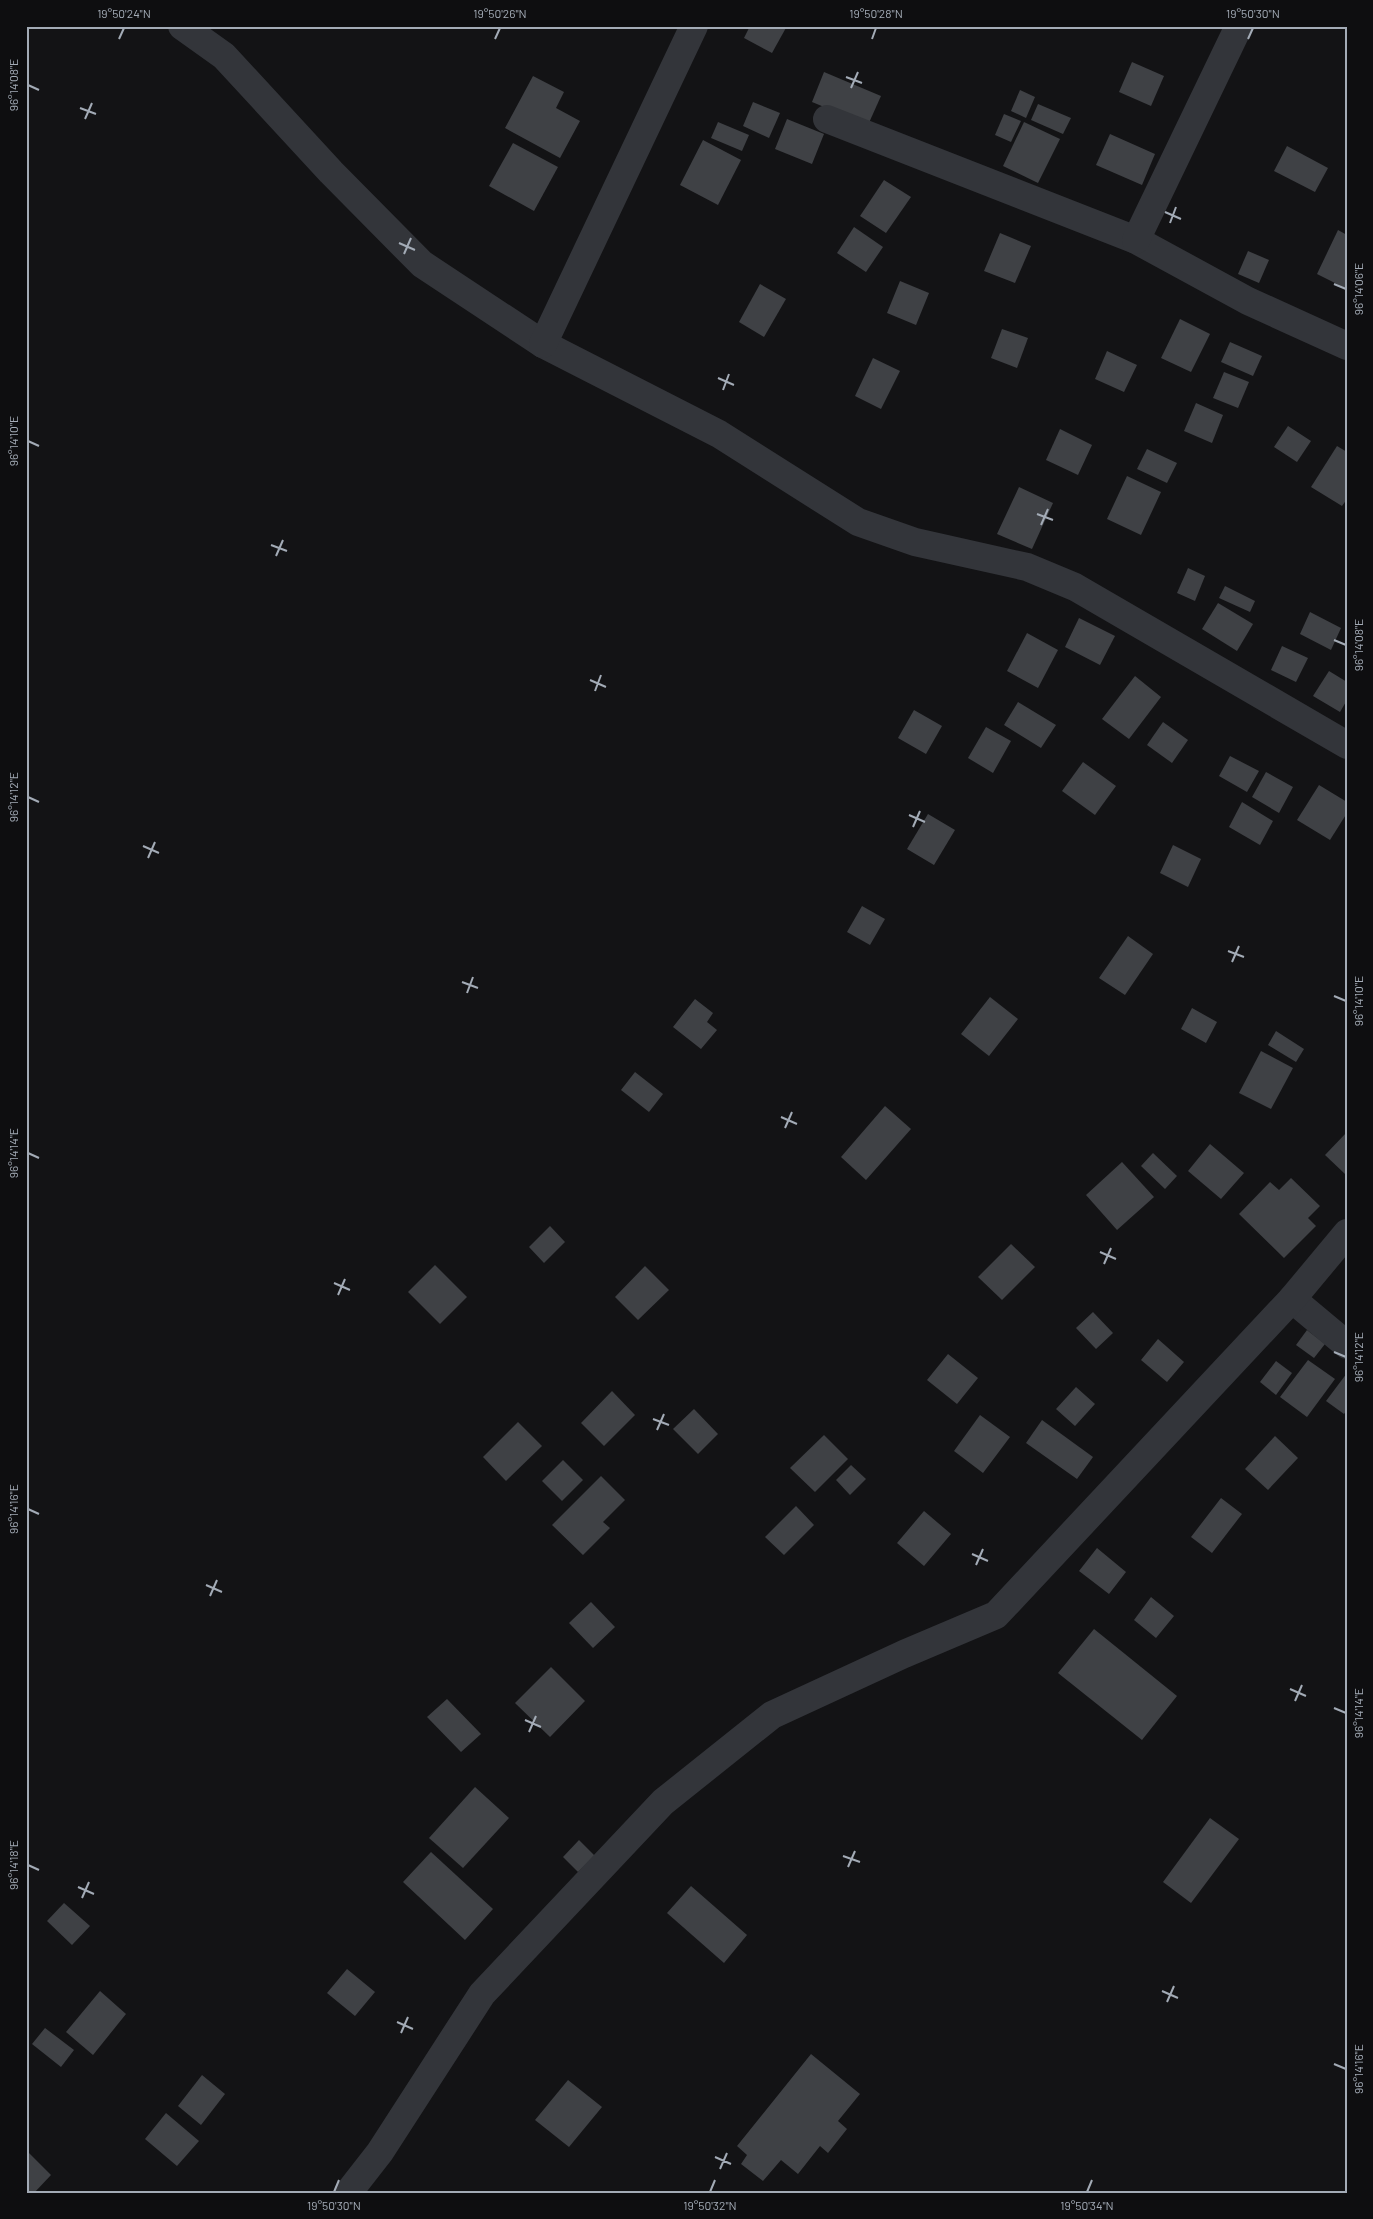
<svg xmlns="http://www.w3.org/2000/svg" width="1373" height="2219" viewBox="0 0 1373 2219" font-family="Barlow,sans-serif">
	<rect width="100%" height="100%" fill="#131315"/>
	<g fill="#3f4145">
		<path d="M 750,26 L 787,26 L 772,53 L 744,38 Z"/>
		<path d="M 1132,62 L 1164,76 L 1151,106 L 1119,92 Z"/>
		<path d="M 824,72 L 881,96 L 868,125 L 812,102 Z"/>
		<path d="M 533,76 L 564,92 L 556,108 L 580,121 L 560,158 L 505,128 Z"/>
		<path d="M 1020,90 L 1035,97 L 1026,118 L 1011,111 Z"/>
		<path d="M 753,102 L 780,113 L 769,138 L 743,126 Z"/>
		<path d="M 1038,104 L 1071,118 L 1063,134 L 1031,120 Z"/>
		<path d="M 1004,114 L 1021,121 L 1011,142 L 995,135 Z"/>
		<path d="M 787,119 L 824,134 L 812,164 L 775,149 Z"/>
		<path d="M 718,122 L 749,135 L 742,151 L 711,138 Z"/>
		<path d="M 1024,122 L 1060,139 L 1038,183 L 1003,166 Z"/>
		<path d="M 1110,134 L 1155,154 L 1142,185 L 1096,165 Z"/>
		<path d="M 703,140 L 741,160 L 718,205 L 680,185 Z"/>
		<path d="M 513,143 L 558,167 L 534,211 L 489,186 Z"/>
		<path d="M 1287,146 L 1328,168 L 1315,192 L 1274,171 Z"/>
		<path d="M 884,180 L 911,197 L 886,233 L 860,216 Z"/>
		<path d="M 854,227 L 883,247 L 866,272 L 837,253 Z"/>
		<path d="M 1338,230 L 1347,235 L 1347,289 L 1317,274 Z"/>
		<path d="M 1000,233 L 1031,246 L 1015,283 L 984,271 Z"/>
		<path d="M 1248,251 L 1269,260 L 1259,283 L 1238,274 Z"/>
		<path d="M 900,281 L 929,293 L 916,325 L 887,313 Z"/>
		<path d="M 760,284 L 786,299 L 764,337 L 739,322 Z"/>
		<path d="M 1180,319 L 1210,334 L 1191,372 L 1161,358 Z"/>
		<path d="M 1002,329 L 1028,338 L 1017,368 L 991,358 Z"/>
		<path d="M 1230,342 L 1262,356 L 1253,376 L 1221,362 Z"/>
		<path d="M 1107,351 L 1137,365 L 1124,392 L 1095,379 Z"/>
		<path d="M 873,358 L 900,371 L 881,409 L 855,396 Z"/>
		<path d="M 1224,372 L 1249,382 L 1238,408 L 1213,398 Z"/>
		<path d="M 1196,403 L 1223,415 L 1212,443 L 1184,431 Z"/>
		<path d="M 1288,426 L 1311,441 L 1297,462 L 1274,447 Z"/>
		<path d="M 1060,429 L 1092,445 L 1078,475 L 1046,460 Z"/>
		<path d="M 1337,446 L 1347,452 L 1347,499 L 1342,506 L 1311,487 Z"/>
		<path d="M 1147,449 L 1177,463 L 1167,483 L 1137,469 Z"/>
		<path d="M 1127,476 L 1161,492 L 1141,535 L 1107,519 Z"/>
		<path d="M 1019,487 L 1053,503 L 1032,549 L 997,534 Z"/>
		<path d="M 1188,568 L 1205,576 L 1195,601 L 1177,593 Z"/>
		<path d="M 1225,586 L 1255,601 L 1250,612 L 1219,598 Z"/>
		<path d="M 1218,603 L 1253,624 L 1237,651 L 1202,629 Z"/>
		<path d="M 1310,612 L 1341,628 L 1331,650 L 1300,634 Z"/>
		<path d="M 1079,618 L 1115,636 L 1100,665 L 1065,647 Z"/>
		<path d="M 1027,633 L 1058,650 L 1038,688 L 1007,671 Z"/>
		<path d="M 1282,646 L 1308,658 L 1296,682 L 1271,670 Z"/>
		<path d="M 1329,671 L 1347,682 L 1347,700 L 1340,712 L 1313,696 Z"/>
		<path d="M 1135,676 L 1161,697 L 1129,739 L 1102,719 Z"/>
		<path d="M 1018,702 L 1056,725 L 1041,748 L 1004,725 Z"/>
		<path d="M 914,710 L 942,726 L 926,754 L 898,738 Z"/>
		<path d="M 1163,722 L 1188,740 L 1172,763 L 1147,745 Z"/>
		<path d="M 986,727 L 1011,741 L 993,773 L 968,758 Z"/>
		<path d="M 1230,756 L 1259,771 L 1247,792 L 1219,776 Z"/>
		<path d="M 1083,762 L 1116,786 L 1095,815 L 1062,791 Z"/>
		<path d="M 1266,772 L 1293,787 L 1279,813 L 1252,797 Z"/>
		<path d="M 1319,785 L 1347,802 L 1347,813 L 1330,840 L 1297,820 Z"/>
		<path d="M 1242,802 L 1273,821 L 1260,845 L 1229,827 Z"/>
		<path d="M 928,814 L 955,830 L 934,865 L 907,849 Z"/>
		<path d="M 1173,845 L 1201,859 L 1188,887 L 1160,873 Z"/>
		<path d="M 862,906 L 885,919 L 870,945 L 847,932 Z"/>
		<path d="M 1128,936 L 1153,954 L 1125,995 L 1099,978 Z"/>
		<path d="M 990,997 L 1018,1019 L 989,1056 L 961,1034 Z"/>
		<path d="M 695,999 L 713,1013 L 707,1022 L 717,1030 L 701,1049 L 673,1027 Z"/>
		<path d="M 1192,1008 L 1217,1022 L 1206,1043 L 1181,1029 Z"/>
		<path d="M 1276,1031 L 1304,1049 L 1296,1062 L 1268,1045 Z"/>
		<path d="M 1261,1051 L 1293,1068 L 1271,1109 L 1239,1093 Z"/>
		<path d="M 635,1072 L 663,1094 L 649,1112 L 621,1090 Z"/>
		<path d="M 885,1106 L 911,1129 L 866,1180 L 841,1157 Z"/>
		<path d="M 1347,1132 L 1347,1172 L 1345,1174 L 1325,1155 Z"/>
		<path d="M 1210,1144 L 1244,1173 L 1221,1199 L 1188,1171 Z"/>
		<path d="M 1153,1153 L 1177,1176 L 1165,1189 L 1141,1166 Z"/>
		<path d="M 1122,1162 L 1154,1197 L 1117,1230 L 1086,1195 Z"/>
		<path d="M 1291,1178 L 1320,1206 L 1308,1218 L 1316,1226 L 1284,1258 L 1239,1214 L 1270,1182 L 1279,1190 Z"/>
		<path d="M 550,1226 L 565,1242 L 544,1263 L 529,1247 Z"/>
		<path d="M 1011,1244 L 1035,1267 L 1002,1300 L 978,1277 Z"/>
		<path d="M 435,1265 L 467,1297 L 440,1324 L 408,1292 Z"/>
		<path d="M 645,1266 L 669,1290 L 638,1320 L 615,1297 Z"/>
		<path d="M 1093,1312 L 1113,1333 L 1096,1349 L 1076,1328 Z"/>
		<path d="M 1307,1330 L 1325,1344 L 1314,1358 L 1296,1345 Z"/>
		<path d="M 1158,1339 L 1184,1362 L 1167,1382 L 1141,1360 Z"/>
		<path d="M 948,1354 L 978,1378 L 957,1404 L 927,1380 Z"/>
		<path d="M 1308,1360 L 1335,1379 L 1307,1417 L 1280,1397 Z"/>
		<path d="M 1276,1361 L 1292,1373 L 1276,1395 L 1260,1382 Z"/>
		<path d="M 1347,1373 L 1347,1410 L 1344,1414 L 1326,1401 Z"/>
		<path d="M 1076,1387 L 1095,1404 L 1075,1426 L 1056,1409 Z"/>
		<path d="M 612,1391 L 635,1415 L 604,1446 L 581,1423 Z"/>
		<path d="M 694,1409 L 718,1434 L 698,1454 L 673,1429 Z"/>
		<path d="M 980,1415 L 1010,1437 L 983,1473 L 954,1451 Z"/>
		<path d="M 1042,1420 L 1093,1457 L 1077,1479 L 1026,1443 Z"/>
		<path d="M 518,1422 L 542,1446 L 506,1481 L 483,1457 Z"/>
		<path d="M 824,1435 L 848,1459 L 815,1492 L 790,1468 Z"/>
		<path d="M 1275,1436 L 1298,1458 L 1268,1490 L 1245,1469 Z"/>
		<path d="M 563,1460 L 583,1480 L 562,1501 L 542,1481 Z"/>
		<path d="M 851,1465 L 866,1479 L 850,1495 L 836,1480 Z"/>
		<path d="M 601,1476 L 625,1500 L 603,1522 L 610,1528 L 583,1555 L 552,1525 Z"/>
		<path d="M 1221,1498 L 1242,1514 L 1212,1553 L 1191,1537 Z"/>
		<path d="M 796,1506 L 814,1525 L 784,1555 L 765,1537 Z"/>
		<path d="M 924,1511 L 951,1534 L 924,1566 L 897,1543 Z"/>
		<path d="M 1097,1548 L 1126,1572 L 1109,1594 L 1079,1571 Z"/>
		<path d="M 1151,1597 L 1174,1616 L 1156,1638 L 1134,1620 Z"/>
		<path d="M 591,1602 L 615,1627 L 593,1648 L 569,1623 Z"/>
		<path d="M 1094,1629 L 1177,1696 L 1142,1740 L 1058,1673 Z"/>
		<path d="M 551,1667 L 585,1701 L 550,1737 L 515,1703 Z"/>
		<path d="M 447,1699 L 481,1734 L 461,1752 L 427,1717 Z"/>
		<path d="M 475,1787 L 509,1818 L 463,1868 L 429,1838 Z"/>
		<path d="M 1210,1818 L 1239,1839 L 1191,1903 L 1163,1882 Z"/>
		<path d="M 579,1840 L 595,1856 L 578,1872 L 563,1857 Z"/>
		<path d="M 431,1852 L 493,1909 L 465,1940 L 403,1882 Z"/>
		<path d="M 691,1886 L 747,1935 L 724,1963 L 667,1913 Z"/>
		<path d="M 64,1903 L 90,1926 L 72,1945 L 47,1921 Z"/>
		<path d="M 347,1969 L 375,1992 L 355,2016 L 327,1993 Z"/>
		<path d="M 100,1991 L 126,2014 L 93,2055 L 66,2032 Z"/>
		<path d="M 45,2028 L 74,2050 L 61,2067 L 32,2044 Z"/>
		<path d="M 811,2054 L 860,2094 L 838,2121 L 847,2129 L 828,2153 L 820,2146 L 798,2174 L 781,2160 L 763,2181 L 741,2164 L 747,2155 L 737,2146 Z"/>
		<path d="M 202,2075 L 225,2094 L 201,2125 L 178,2106 Z"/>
		<path d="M 568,2080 L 602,2107 L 569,2147 L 535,2120 Z"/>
		<path d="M 166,2113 L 199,2141 L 177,2166 L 145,2139 Z"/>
		<path d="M 29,2153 L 51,2175 L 34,2193 L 26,2193 L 26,2156 Z"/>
	</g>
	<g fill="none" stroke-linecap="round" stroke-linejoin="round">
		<g stroke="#33353a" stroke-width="28">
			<path d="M 182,26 L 224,56 L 331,172 L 422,264 L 543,344 L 719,434 L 858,522 L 915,542 L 1027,567 L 1075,587 L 1347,745"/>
			<path d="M 827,119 L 1136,240 L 1248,301 L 1347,346"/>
			<path d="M 1136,240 L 1239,26"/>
			<path d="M 543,344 L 694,26"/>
			<path d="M 1292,1299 L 1347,1345"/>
			<path d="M 348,2193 L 380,2152 L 482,1994 L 663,1802 L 772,1715 L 904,1654 L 996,1615 L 1292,1299 L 1347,1233"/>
		</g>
	</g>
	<path fill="none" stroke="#a3abb6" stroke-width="2" d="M 119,39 L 124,28M 495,39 L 500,28M 872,39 L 876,28M 1248,39 L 1253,28M 846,77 L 862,83M 28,85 L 39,90M 851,88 L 858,72M 80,108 L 96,114M 85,119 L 92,103M 1165,212 L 1181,219M 1170,223 L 1176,207M 399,243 L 415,250M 404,254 L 411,238M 1334,284 L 1346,289M 718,378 L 734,385M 723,390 L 729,374M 28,441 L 39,446M 1037,514 L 1053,520M 1041,525 L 1048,509M 271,545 L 287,551M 276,556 L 283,540M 1334,640 L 1346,645M 590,680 L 606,687M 595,691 L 601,675M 28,797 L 39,802M 909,815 L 925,822M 913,827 L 920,811M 143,846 L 159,853M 148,858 L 155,842M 1228,951 L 1244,957M 1232,962 L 1239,946M 462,982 L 478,988M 467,993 L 473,977M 1334,996 L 1346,1001M 781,1117 L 797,1124M 785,1128 L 792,1112M 28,1153 L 39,1158M 1100,1252 L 1116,1259M 1104,1264 L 1111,1248M 334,1283 L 350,1290M 338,1295 L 345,1279M 1334,1352 L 1346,1357M 653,1419 L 669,1425M 657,1430 L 664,1414M 28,1509 L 39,1514M 972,1554 L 988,1561M 976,1565 L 983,1549M 206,1585 L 222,1592M 210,1596 L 217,1580M 1290,1689 L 1306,1696M 1295,1701 L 1302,1685M 1334,1708 L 1346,1713M 525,1720 L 541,1727M 529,1732 L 536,1716M 843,1856 L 860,1862M 28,1865 L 39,1870M 848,1867 L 855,1851M 78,1887 L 94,1894M 82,1898 L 89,1882M 1162,1991 L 1178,1998M 1167,2002 L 1174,1986M 397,2022 L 413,2029M 401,2033 L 408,2017M 1334,2064 L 1346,2069M 715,2157 L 731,2164M 720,2169 L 727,2153M 334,2192 L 339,2180M 710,2192 L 715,2180M 1087,2192 L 1092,2180"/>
	<rect width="1373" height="2219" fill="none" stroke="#0e0e10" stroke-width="55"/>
	<rect x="28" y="28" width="1318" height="2164" fill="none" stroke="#a3abb6" stroke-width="2"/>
	<g font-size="12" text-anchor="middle" fill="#a3abb6">
		<text x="124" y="18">19°50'24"N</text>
		<text x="500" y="18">19°50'26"N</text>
		<text x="876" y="18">19°50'28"N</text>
		<text x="1253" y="18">19°50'30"N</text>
		<text transform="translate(14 85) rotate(-90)" y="4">96°14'08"E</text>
		<text transform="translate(1359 289) rotate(-90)" y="4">96°14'06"E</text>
		<text transform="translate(14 441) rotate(-90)" y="4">96°14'10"E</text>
		<text transform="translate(1359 645) rotate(-90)" y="4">96°14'08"E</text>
		<text transform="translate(14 797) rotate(-90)" y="4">96°14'12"E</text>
		<text transform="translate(1359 1001) rotate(-90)" y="4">96°14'10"E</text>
		<text transform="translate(14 1153) rotate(-90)" y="4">96°14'14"E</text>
		<text transform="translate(1359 1357) rotate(-90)" y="4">96°14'12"E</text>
		<text transform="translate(14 1509) rotate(-90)" y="4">96°14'16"E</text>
		<text transform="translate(1359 1713) rotate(-90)" y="4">96°14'14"E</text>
		<text transform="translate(14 1865) rotate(-90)" y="4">96°14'18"E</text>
		<text transform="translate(1359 2069) rotate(-90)" y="4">96°14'16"E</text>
		<text x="334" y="2210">19°50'30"N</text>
		<text x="710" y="2210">19°50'32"N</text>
		<text x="1087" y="2210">19°50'34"N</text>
	</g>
</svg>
